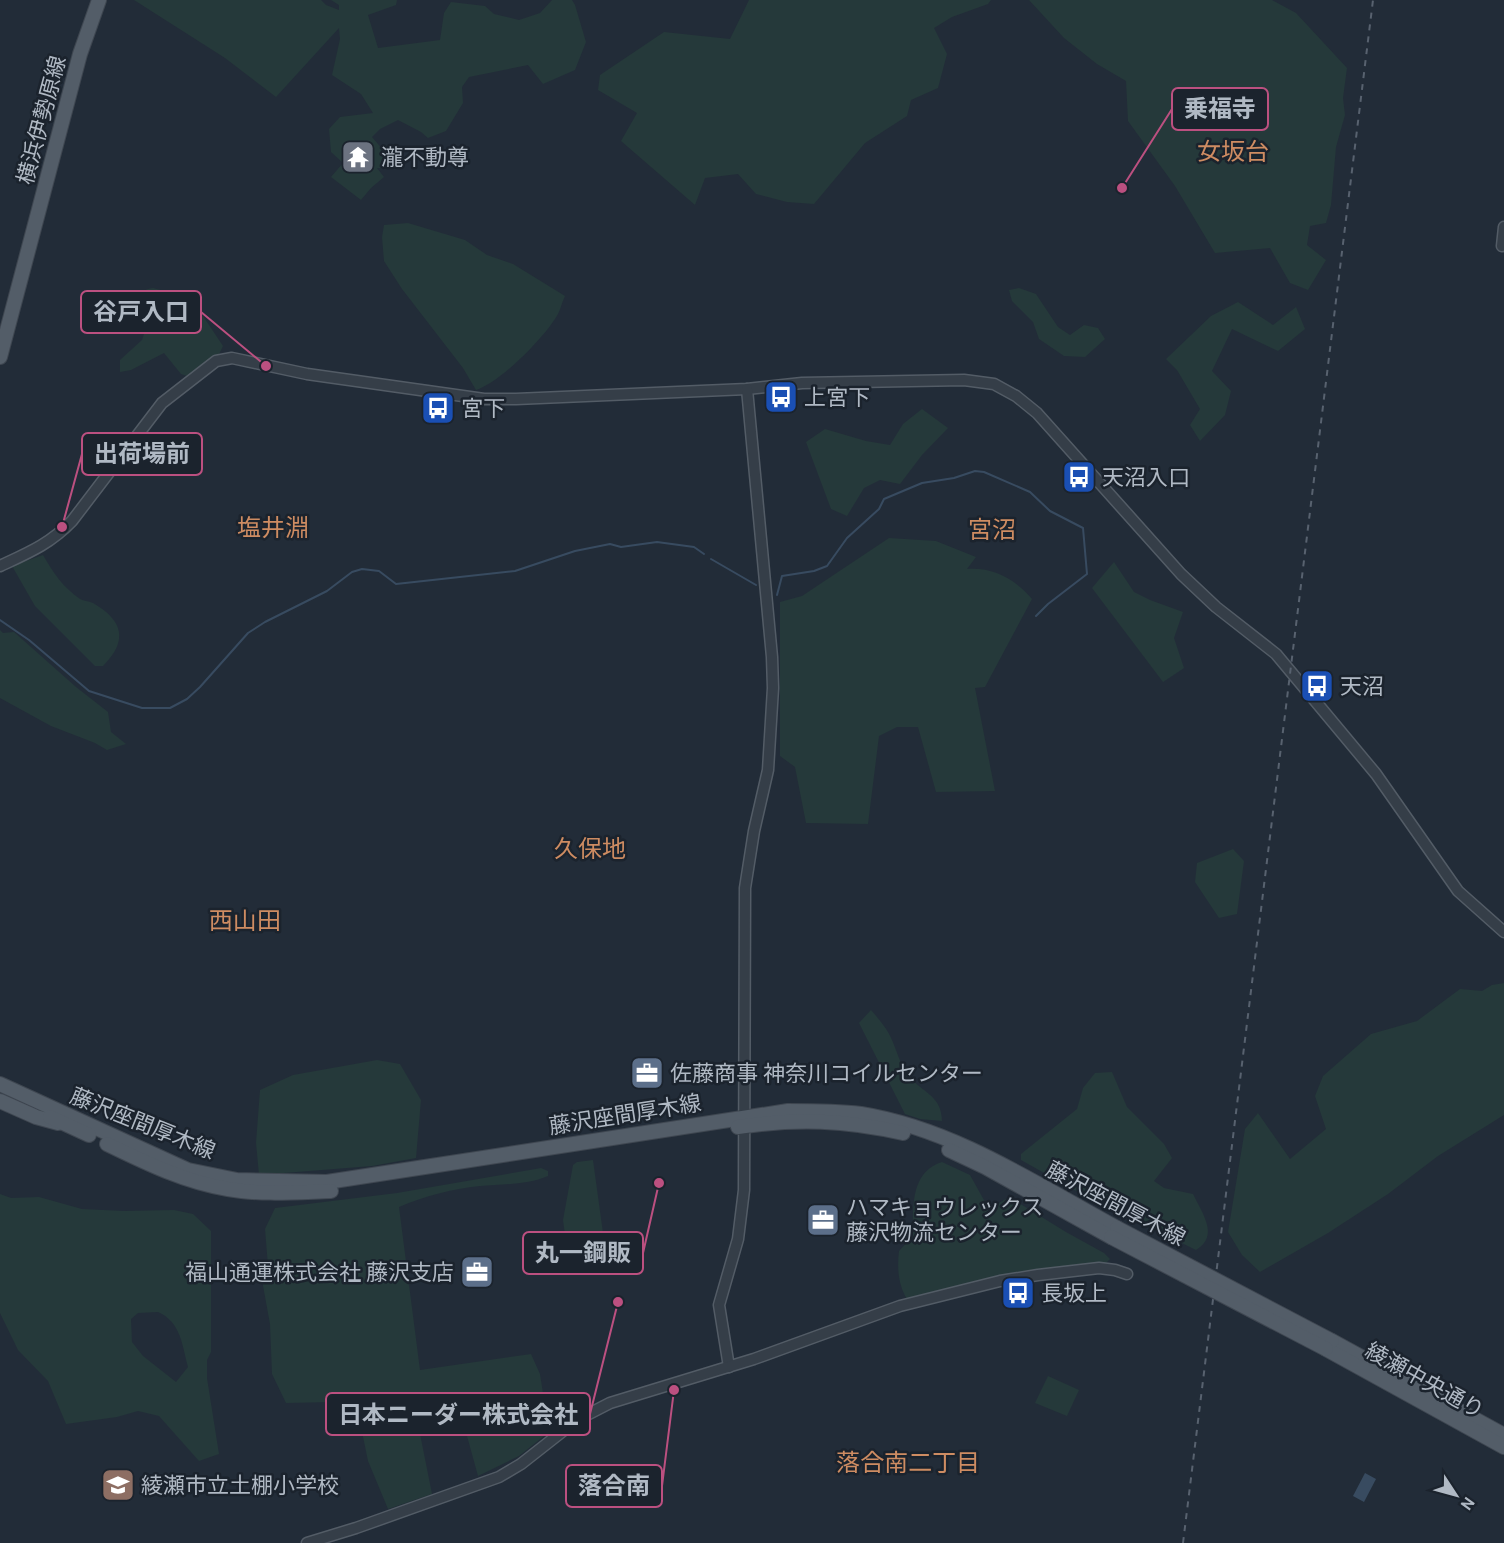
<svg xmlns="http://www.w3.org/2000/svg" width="1504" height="1543" viewBox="0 0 1504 1543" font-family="Cabin,'Noto Sans JP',sans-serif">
	<rect width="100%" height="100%" fill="#222c38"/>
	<g fill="#25393a" fill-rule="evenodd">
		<path d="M 134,0 L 321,0 L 326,5 L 339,10 L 339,5 L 331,0 L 397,0 L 396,5 L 368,15 L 378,48 L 440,40 L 444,13 L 451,2 L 485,6 L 494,14 L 519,20 L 540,13 L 552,0 L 572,0 L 575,5 L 586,42 L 575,70 L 543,84 L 528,65 L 469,77 L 462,87 L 463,103 L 446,131 L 428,138 L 421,132 L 398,120 L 380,129 L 372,137 L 395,164 L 393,169 L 377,168 L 384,177 L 371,188 L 361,200 L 331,177 L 343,163 L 331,152 L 329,129 L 340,117 L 373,113 L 361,94 L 332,75 L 340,39 L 339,28 L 276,97 L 225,58 Z"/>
		<path d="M 749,0 L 991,0 L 988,4 L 952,17 L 934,28 L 947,54 L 938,88 L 911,100 L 907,116 L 865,143 L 814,204 L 787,202 L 756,194 L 738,174 L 705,178 L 695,205 L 621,141 L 637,113 L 598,90 L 600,75 L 664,32 L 730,39 Z"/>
		<path d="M 1029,0 L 1272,0 L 1296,13 L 1347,68 L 1343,98 L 1345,115 L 1336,147 L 1331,205 L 1326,223 L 1310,226 L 1307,245 L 1326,260 L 1308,290 L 1290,283 L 1270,248 L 1215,253 L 1175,186 L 1128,121 L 1126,81 L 1097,64 L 1064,38 Z"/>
		<path d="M 408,223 L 465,240 L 487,255 L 513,264 L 565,296 C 562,302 561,308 558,314 C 546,336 500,383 476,390 L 463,368 L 402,289 L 384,261 L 382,237 L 384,225 Z"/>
		<path d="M 153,288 L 191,298 L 223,346 L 218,356 L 205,362 L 187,376 L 181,374 L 164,353 L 131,370 L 120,372 L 120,360 L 142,340 L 146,328 L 132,312 C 134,296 137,291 153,288 Z"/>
		<path d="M 1019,288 L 1036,294 L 1058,327 L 1070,335 L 1084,325 L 1098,328 L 1105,339 L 1085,357 L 1064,356 L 1039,339 L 1033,322 L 1012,301 L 1009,290 Z"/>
		<path d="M 1238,302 L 1273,325 L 1296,307 L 1305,329 L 1278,351 L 1232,329 L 1212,371 L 1231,391 L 1225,415 L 1200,441 L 1190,425 L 1200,409 L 1177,370 L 1166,359 L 1211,316 Z"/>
		<path d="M 922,409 L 948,428 L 922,455 L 900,484 L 880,480 L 864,488 L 847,516 L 831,509 L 806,442 L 825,429 L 866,441 L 890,445 L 903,424 Z"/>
		<path d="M 889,538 L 936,541 L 976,557 L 967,569 C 993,567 1015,579 1032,599 L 985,687 L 975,688 L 995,791 L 936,792 L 918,727 L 897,727 L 879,736 L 868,824 L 806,823 L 795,767 L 780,756 L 780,602 L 802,596 Z"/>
		<path d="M 43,555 C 54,574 62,586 80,599 C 84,601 88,601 93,603 C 124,621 128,641 103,666 L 95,666 L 35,606 L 12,566 Z"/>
		<path d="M 1114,562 L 1134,592 L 1150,600 L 1183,612 L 1174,638 L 1184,668 L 1163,682 L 1092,588 Z"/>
		<path d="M 0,630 L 3,633 L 14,632 L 76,687 L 108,712 L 111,732 L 126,744 L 107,750 L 95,743 L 51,726 L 0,698 Z"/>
		<path d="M 1233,849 L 1244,861 L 1237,914 L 1219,918 L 1195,882 L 1197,863 Z"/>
		<path d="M 1504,983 L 1504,1115 L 1438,1156 L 1388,1194 L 1328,1233 L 1260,1272 L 1242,1255 L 1228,1232 L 1245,1129 L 1258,1113 L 1290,1159 L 1326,1129 L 1315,1096 L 1323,1076 L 1371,1034 L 1417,1021 L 1460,989 L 1482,991 L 1492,985 Z"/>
		<path d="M 871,1010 C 877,1017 883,1024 888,1032 C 895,1044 898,1059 905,1071 C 918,1092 942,1093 942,1121 L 920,1119 L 905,1114 L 859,1023 Z"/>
		<path d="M 377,1060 L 400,1064 L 421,1100 L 416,1158 L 372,1166 L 259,1175 L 256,1143 L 260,1090 L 293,1075 Z"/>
		<path d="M 1112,1072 L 1127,1107 L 1164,1144 L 1172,1158 L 1154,1181 L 1164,1188 L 1193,1194 C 1202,1213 1220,1236 1196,1250 L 1078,1192 L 1021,1160 L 1021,1154 L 1077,1109 L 1083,1088 L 1095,1073 Z"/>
		<path d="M 593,1160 L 606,1255 L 573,1260 L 568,1257 L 563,1220 L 573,1165 L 577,1162 Z"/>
		<path d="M 942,1162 L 970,1175 L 989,1209 L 1009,1197 L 1066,1232 L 1104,1253 L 1110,1259 L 1106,1263 L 972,1282 L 919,1297 L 907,1299 C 898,1285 897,1267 899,1251 L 913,1236 C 913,1208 910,1172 942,1162 Z"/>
		<path d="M 541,1168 L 548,1171 L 548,1176 C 527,1185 502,1184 480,1186 C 452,1189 425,1196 399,1207 L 420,1370 L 531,1354 L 540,1374 L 549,1432 L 519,1456 L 478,1476 L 456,1396 L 413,1399 L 432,1494 L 388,1509 L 368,1461 L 361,1427 L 334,1402 L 286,1403 L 272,1374 L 270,1324 L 262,1280 L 268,1266 L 265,1229 L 275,1208 L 397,1193 Z"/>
		<path d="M 0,1194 L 11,1198 L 39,1197 L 82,1209 L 124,1211 L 174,1210 L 193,1214 L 211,1231 L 211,1352 L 207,1360 L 207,1378 L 219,1454 L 199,1461 L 159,1416 L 138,1411 L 117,1417 L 66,1424 L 48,1381 L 18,1350 L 0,1313 ZM 158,1312 C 181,1322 182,1345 188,1367 L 176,1382 L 143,1356 L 132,1342 L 131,1319 L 138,1313 Z"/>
		<path d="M 1048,1376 L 1079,1390 L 1067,1416 L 1035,1403 Z"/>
	</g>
	<path fill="#384b60" d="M 1365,1473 L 1376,1479 L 1364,1502 L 1353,1496 Z"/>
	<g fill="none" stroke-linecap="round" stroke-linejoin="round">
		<g stroke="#384b60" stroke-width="2">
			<path d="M 711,559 L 756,585"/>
			<path d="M 777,595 L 782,576 L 814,571 L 827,566 L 847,538 L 879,509 L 884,499 L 922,483 L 954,478 L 975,471 L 984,472 L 1030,492 L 1050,511 L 1083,528 L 1087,574 L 1048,604 L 1036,616"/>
			<path d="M 0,620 L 29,640 L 89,691 L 142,708 L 170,708 L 187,699 L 200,687 L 248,633 L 265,622 L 327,591 L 352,572 L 362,569 L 379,571 L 396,584 L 515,571 L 575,551 L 610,544 L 621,547 L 657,542 L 694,547 L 704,554"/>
		</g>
		<defs>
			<g id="tertiary">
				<path d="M 1502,246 L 1504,227"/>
				<path d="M 0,566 C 28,553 50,544 72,521 L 162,403 L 216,361 L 232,358 L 307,374 L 392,386 L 484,399 L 516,399 L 747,389 L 802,383 L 964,380 L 994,384 L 1016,396 L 1037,413 L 1181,574 L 1216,607 L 1276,654 L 1376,774 L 1458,891 L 1504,932"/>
				<path d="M 729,1367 L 719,1305 L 738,1239 L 744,1190 L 745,888 L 754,831 L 768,770 L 773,688 L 772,657 L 747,389"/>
				<path d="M 307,1543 L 356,1528 L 499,1477 L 521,1464 L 577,1420 L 610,1403 L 754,1359 L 900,1306 L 1000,1281 L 1038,1275 L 1099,1268 L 1115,1270 L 1127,1274"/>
			</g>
			<g id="primary">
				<path d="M 0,357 L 80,54 L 99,0"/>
				<path d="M 0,1084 L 188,1170 L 237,1180 L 327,1182 L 788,1111 C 812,1111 837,1111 861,1114 C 954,1129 1036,1184 1117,1228"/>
				<path d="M 0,1101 L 36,1117 L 58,1123"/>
				<path d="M 50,1117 L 89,1135"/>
				<path d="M 738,1127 C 797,1118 845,1120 903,1133"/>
				<path d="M 107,1144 C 146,1163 185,1182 228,1189 C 261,1195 298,1192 331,1191"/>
				<path d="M 949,1150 L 985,1167 L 1111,1237"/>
				<path d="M 1332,1341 L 1504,1435"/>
				<path d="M 1326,1349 L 1504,1447"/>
			</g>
		</defs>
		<use href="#tertiary" stroke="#535c66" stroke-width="13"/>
		<use href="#primary" stroke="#3f4751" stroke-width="16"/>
		<use href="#tertiary" stroke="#353e48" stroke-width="10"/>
		<use href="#primary" stroke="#535d68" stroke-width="14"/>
		<path stroke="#58626f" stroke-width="2" stroke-dasharray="6 6" stroke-linecap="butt" d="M 1183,1543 L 1373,0"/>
		<defs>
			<g id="primary-bridge">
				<path d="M 1117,1228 L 1332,1341"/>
				<path d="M 1111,1237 L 1326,1349"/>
			</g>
		</defs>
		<use href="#primary-bridge" stroke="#3f4751" stroke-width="16" stroke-linecap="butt"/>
		<use href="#primary-bridge" stroke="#535d68" stroke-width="14"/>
	</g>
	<defs>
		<symbol id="temple-square" viewBox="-11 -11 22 22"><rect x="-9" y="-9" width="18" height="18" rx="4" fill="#6b7280" stroke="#1b232d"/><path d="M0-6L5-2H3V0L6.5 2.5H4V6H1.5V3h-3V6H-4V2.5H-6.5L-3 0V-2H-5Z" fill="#fff"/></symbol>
		<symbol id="bus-square" viewBox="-11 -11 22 22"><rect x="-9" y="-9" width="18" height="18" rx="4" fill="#1a4fb4" stroke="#1b232d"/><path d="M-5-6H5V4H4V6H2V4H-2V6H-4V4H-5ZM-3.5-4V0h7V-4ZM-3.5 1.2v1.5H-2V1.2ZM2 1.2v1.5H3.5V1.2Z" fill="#fff"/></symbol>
		<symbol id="office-square" viewBox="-11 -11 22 22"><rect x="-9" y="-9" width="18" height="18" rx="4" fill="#5c6f8a" stroke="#1b232d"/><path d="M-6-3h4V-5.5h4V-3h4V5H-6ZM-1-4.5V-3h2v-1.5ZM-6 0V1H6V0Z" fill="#fff"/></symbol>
		<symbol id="school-square" viewBox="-11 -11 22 22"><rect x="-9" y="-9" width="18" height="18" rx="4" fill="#8d6e63" stroke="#1b232d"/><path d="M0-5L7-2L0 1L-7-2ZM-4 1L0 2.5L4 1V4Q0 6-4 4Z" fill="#fff"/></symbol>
	</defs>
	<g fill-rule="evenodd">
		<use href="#temple-square" x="339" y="138" width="38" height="38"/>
		<use href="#bus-square" x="762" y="378" width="38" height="38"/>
		<use href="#bus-square" x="419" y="389" width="38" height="38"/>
		<use href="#bus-square" x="1060" y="458" width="38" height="38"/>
		<use href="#bus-square" x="1298" y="667" width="38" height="38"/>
		<use href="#office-square" x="628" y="1054" width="38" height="38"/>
		<use href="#office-square" x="804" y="1201" width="38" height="38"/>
		<use href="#office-square" x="458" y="1253" width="38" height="38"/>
		<use href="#bus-square" x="999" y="1274" width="38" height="38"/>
		<use href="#school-square" x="99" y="1466" width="38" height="38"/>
	</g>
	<g text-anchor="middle" stroke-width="5" stroke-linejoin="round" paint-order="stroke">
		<g font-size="22" fill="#b0b9c4" stroke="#1b232d">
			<text transform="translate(41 120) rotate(-75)" y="8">横浜伊勢原線</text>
			<text transform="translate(625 1114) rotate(-9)" y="8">藤沢座間厚木線</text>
			<text transform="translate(143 1123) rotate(22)" y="8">藤沢座間厚木線</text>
			<text transform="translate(1116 1203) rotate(28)" y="8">藤沢座間厚木線</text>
			<text transform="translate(1425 1380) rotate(29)" y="8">綾瀬中央通り</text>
		</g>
		<g font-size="22" fill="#b0b9c4" stroke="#1b232d" text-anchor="start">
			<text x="381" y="165">瀧不動尊</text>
			<text x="804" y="405">上宮下</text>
			<text x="461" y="416">宮下</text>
			<text x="1102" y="485">天沼入口</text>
			<text x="1340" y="694">天沼</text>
			<text x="670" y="1081">佐藤商事 神奈川コイルセンター</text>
			<text x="846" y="1215">ハマキョウレックス<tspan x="846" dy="25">藤沢物流センター</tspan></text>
			<text x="454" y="1280" text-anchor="end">福山通運株式会社 藤沢支店</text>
			<text x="1041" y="1301">長坂上</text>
			<text x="141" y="1493">綾瀬市立土棚小学校</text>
		</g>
		<g font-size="24" fill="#ce8c62" stroke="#1b232d">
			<text x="1233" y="160">女坂台</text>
			<text x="273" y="536">塩井淵</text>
			<text x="992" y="538">宮沼</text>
			<text x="590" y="857">久保地</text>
			<text x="245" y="929">西山田</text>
			<text x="908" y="1471">落合南二丁目</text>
		</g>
	</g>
	<path fill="none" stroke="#bc5080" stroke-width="2" d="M1122 188L1172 109M266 366L201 312M62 527L82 454M659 1183L643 1253M618 1302L590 1414M674 1390L662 1486"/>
	<g fill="#bc5080" stroke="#1b232d" stroke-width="2">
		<circle cx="1122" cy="188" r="6"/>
		<circle cx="266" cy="366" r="6"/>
		<circle cx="62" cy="527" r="6"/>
		<circle cx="659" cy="1183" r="6"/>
		<circle cx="618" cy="1302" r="6"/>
		<circle cx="674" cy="1390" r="6"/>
	</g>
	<g fill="#1b232d" stroke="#bc5080" stroke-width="2">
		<rect x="1172" y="88" width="96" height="42" rx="6"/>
		<rect x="81" y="291" width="120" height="42" rx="6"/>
		<rect x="82" y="433" width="120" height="42" rx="6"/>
		<rect x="523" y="1232" width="120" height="42" rx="6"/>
		<rect x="326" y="1393" width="264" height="42" rx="6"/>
		<rect x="566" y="1465" width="96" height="42" rx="6"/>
	</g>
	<g font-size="24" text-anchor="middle" font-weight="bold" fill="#b0b9c4">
		<text x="1220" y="117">乗福寺</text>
		<text x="141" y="320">谷戸入口</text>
		<text x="142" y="462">出荷場前</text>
		<text x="583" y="1261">丸一鋼販</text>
		<text x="458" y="1423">日本ニーダー株式会社</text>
		<text x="614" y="1494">落合南</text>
	</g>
	<g transform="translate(1456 1495) rotate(126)" stroke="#1b232d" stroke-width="4.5" paint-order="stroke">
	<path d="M0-4.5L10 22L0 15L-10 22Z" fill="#b0b9c4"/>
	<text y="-9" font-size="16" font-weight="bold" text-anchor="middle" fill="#b0b9c4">N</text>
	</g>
</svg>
